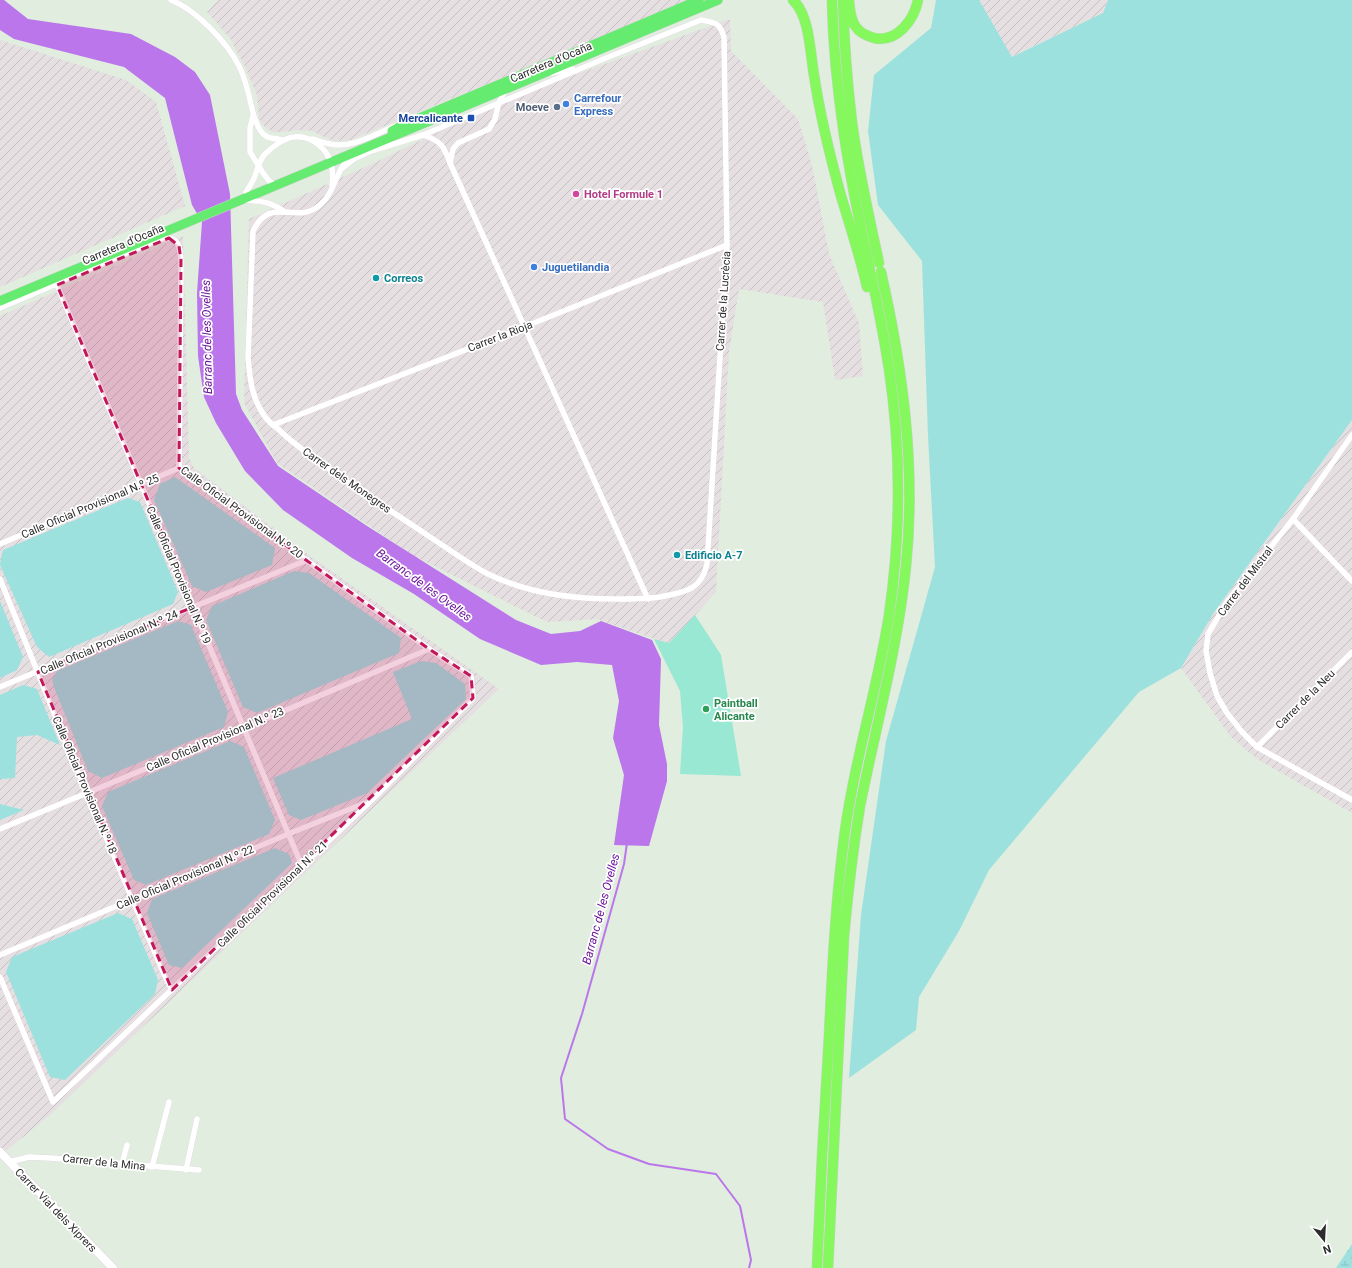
<svg xmlns="http://www.w3.org/2000/svg" width="1352" height="1268" viewBox="0 0 1352 1268" font-family="Roboto,sans-serif">
	<defs>
		<pattern id="industrial-furrows" width="10" height="10" patternUnits="userSpaceOnUse"><rect width="10" height="10" fill="#e6dfe1"/><path d="M-1 1l2-2M0 10L10 0M9 11l2-2" fill="none" stroke="#c5c0c1"/></pattern>
		<pattern id="wetland-marsh" width="20" height="14" patternUnits="userSpaceOnUse"><rect width="20" height="14" fill="#9de1df"/><path d="M1 5h8M5 5V1M11 12h8M15 12V8" fill="none" stroke="#87c1c0"/></pattern>
	</defs>
	<rect width="100%" height="100%" fill="#e0eddf"/>
	<g fill="url(#industrial-furrows)">
		<path d="M 218,0 L 687,0 L 512,74 L 350,140 L 334,141 L 322,136 L 312,131 L 298,130 L 283,132 L 272,132 L 264,126 L 259,119 L 257,95 L 246,69 L 230,38 L 207,12 Z"/>
		<path d="M 979,0 L 1108,0 L 1103,13 L 1011,57 Z"/>
		<path d="M 730,19 L 731,51 L 798,119 L 812,165 L 829,254 L 859,323 L 863,376 L 835,380 L 823,302 L 739,289 L 729,352 L 716,592 L 669,644 L 597,619 L 547,622 L 414,556 L 277,463 L 244,403 L 249,219 L 372,164 L 499,102 Z"/>
		<path d="M 0,40 L 126,80 L 156,102 L 185,206 L 0,287 Z"/>
		<path d="M 183,236 L 189,458 L 194,468 L 310,556 L 499,689 L 51,1114 L 0,1156 L 0,316 Z"/>
		<path d="M 1352,420 L 1352,813 L 1257,759 L 1231,737 L 1181,668 L 1213,614 Z"/>
	</g>
	<g fill="#9de1df">
		<path d="M 936,0 L 979,0 L 1012,57 L 1103,13 L 1108,0 L 1352,0 L 1352,420 L 1213,614 L 1181,668 L 1139,692 L 989,870 L 959,931 L 919,997 L 916,1030 L 849,1078 L 861,915 L 886,741 L 935,567 L 928,436 L 922,261 L 878,205 L 868,131 L 874,75 L 931,28 Z"/>
		<path d="M 175,477 L 275,548 L 272,565 L 206,592 L 192,586 L 154,500 L 160,484 Z"/>
		<path d="M 128,498 L 140,502 L 178,592 L 173,604 L 49,657 L 37,647 L 0,565 L 1,558 L 3,550 Z"/>
		<path d="M 294,571 L 309,573 L 401,638 L 399,653 L 257,713 L 243,707 L 206,620 L 212,606 Z"/>
		<path d="M 0,601 L 23,657 L 17,670 L 0,678 Z"/>
		<path d="M 178,621 L 191,625 L 228,712 L 224,727 L 102,778 L 88,771 L 54,687 L 52,680 L 57,671 Z"/>
		<path d="M 421,661 L 436,663 L 465,684 L 466,699 L 367,793 L 301,820 L 289,815 L 273,778 L 412,719 L 393,672 Z"/>
		<path d="M 23,685 L 37,689 L 60,745 L 37,735 L 17,737 L 15,778 L 0,779 L 0,695 Z"/>
		<path d="M 230,741 L 244,747 L 275,820 L 269,834 L 146,885 L 134,880 L 102,806 L 108,792 Z"/>
		<path d="M 0,804 L 24,810 L 0,820 Z"/>
		<path d="M 275,848 L 289,854 L 292,863 L 182,968 L 169,965 L 147,913 L 152,899 Z"/>
		<path d="M 118,913 L 132,919 L 158,980 L 155,994 L 65,1080 L 50,1077 L 6,972 L 12,957 Z"/>
	</g>
	<path fill="url(#wetland-marsh)" d="M 1352,1244 L 1352,1268 L 1336,1268 Z"/>
	<path fill="#99e8d4" d="M 695,615 L 721,655 L 741,776 L 680,774 L 683,727 L 680,691 L 654,639 L 669,643 Z"/>
	<path fill="#ba76ea" d="M 0,0 L 4,0 L 28,19 L 131,34 L 175,57 L 195,72 L 210,95 L 230,194 L 236,394 L 242,410 L 278,466 L 367,526 L 516,620 L 551,634 L 580,631 L 601,621 L 652,640 L 661,659 L 659,725 L 667,764 L 667,781 L 649,846 L 614,845 L 624,775 L 613,738 L 619,701 L 612,665 L 577,662 L 541,665 L 480,639 L 414,594 L 352,558 L 283,510 L 245,471 L 216,423 L 204,397 L 198,356 L 197,293 L 202,222 L 192,205 L 165,98 L 124,67 L 14,39 L 0,30 Z"/>
	<g fill="none" stroke-linecap="round" stroke-linejoin="round">
		<path stroke="#ba76ea" stroke-width="2" d="M 627,843 L 624,864 L 582,1014 L 561,1078 L 565,1119 L 608,1149 L 649,1164 L 716,1174 L 740,1206 L 751,1260 L 749,1268"/>
		<defs>
			<g id="street">
				<path d="M 171,0 C 196,10 227,42 239,66 C 242,72 245,81 247,88 C 251,101 254,129 266,136 C 271,139 279,139 284,140"/>
				<path d="M 552,73 L 573,69"/>
				<path d="M 253,116 L 250,128 L 250,152 L 263,173 L 270,182 L 277,185"/>
				<path d="M 423,135 C 441,141 444,146 450,163 L 453,149 L 458,143 L 489,129 L 495,119 L 499,102 L 506,89"/>
				<path d="M 312,139 C 318,140 323,143 330,144 C 351,149 375,134 395,126"/>
				<path d="M 450,163 L 648,599"/>
				<path d="M 341,169 L 354,159 L 371,151 L 423,135 L 601,60 L 701,20 C 716,23 719,22 724,37 L 727,245 L 707,564 C 701,591 684,592 660,597 C 645,599 630,599 615,599 C 572,599 527,593 488,574 C 467,563 447,548 427,535 C 399,516 370,498 342,478 C 320,462 296,447 277,428 C 273,425 269,422 266,418 C 252,400 250,380 248,358 L 253,231 C 271,194 296,226 320,205 C 330,197 334,183 340,171 C 343,166 346,161 350,155"/>
				<path d="M 246,192 C 250,186 254,180 256,173 C 258,167 260,159 265,154 C 272,147 284,138 294,137 C 308,135 323,145 329,158 C 333,166 333,176 332,185"/>
				<path d="M 245,200 C 262,201 271,202 285,212"/>
				<path d="M 57,285 L 302,866"/>
				<path d="M 0,308 L 160,240 C 162,240 167,238 169,238 C 180,239 180,252 181,260 L 179,468 L 429,649 L 471,676 L 473,698 L 376,796 L 53,1102 L 0,977"/>
				<path d="M 273,425 L 524,327 L 727,245"/>
				<path d="M 1352,435 L 1293,519 L 1227,602 L 1208,634 L 1206,651 L 1210,673 L 1217,696 L 1227,713 L 1242,732 L 1257,747 L 1352,800"/>
				<path d="M 1293,519 L 1352,581"/>
				<path d="M 0,544 L 179,468"/>
				<path d="M 0,579 L 67,745 L 164,974 L 172,990"/>
				<path d="M 0,687 L 307,560"/>
				<path d="M 1257,747 L 1352,652"/>
				<path d="M 0,829 L 244,728 L 429,649"/>
				<path d="M 0,955 L 293,832 L 365,803"/>
				<path d="M 9,1162 L 29,1157 L 51,1158 L 199,1170"/>
				<path d="M 122,1164 L 127,1145"/>
				<path d="M 152,1167 L 169,1102"/>
				<path d="M 186,1170 L 197,1119"/>
			</g>
			<path id="secondary" d="M 0,1152 L 113,1268"/>
			<g id="primary">
				<path d="M 392,131 L 403,125 L 699,0"/>
				<path d="M 0,301 L 718,0"/>
			</g>
			<g id="highway">
				<path d="M 793,0 C 810,16 810,53 814,75 C 820,116 830,156 841,196 C 850,226 860,256 867,287"/>
				<path d="M 832,0 C 834,92 850,181 870,270"/>
				<path d="M 843,0 C 844,41 847,81 852,122 C 858,169 869,216 879,263"/>
				<path d="M 849,1 C 850,10 850,20 856,27 C 860,33 867,36 874,38 C 897,43 914,20 918,0"/>
				<path d="M 817,1268 C 820,1191 824,1114 829,1037 C 832,973 835,910 843,846 C 852,768 877,692 889,615 C 901,533 901,450 889,369 C 884,338 878,306 871,275"/>
				<path d="M 828,1268 L 844,936 C 848,892 853,849 860,806 C 876,726 898,647 906,566 C 916,467 903,369 881,272"/>
			</g>
		</defs>
		<use href="#street" stroke="#e4d4e2" stroke-width="6"/>
		<use href="#secondary" stroke="#e4d4e2" stroke-width="9"/>
		<use href="#primary" stroke="#d1d1d1" stroke-width="10"/>
		<use href="#highway" stroke="#d1d1d1" stroke-width="11"/>
		<use href="#street" stroke="#fff" stroke-width="5.5"/>
		<use href="#secondary" stroke="#fff" stroke-width="8"/>
		<use href="#primary" stroke="#65ec70" stroke-width="9"/>
		<use href="#highway" stroke="#85f85e" stroke-width="10"/>
	</g>
	<path fill="#c2185b" fill-opacity="0.2" stroke="#c2185b" stroke-width="3" stroke-dasharray="8 5" stroke-linejoin="round" d="M 169,238 L 179,246 L 181,260 L 179,468 L 429,649 L 471,676 L 473,698 L 172,990 L 38,672 L 193,607 L 57,285 Z"/>
	<g fill="#3f7fe0" stroke="#fff" stroke-width="1.5">
		<circle cx="566" cy="104" r="4"/>
		<circle cx="534" cy="267" r="4"/>
	</g>
	<circle fill="#5c6f8a" stroke="#fff" stroke-width="1.5" cx="557" cy="107" r="4"/>
	<rect fill="#1a4fb4" stroke="#fff" stroke-width="1.5" x="467" y="114" width="8" height="8" rx="2"/>
	<circle fill="#d1479c" stroke="#fff" stroke-width="1.5" cx="576" cy="194" r="4"/>
	<g fill="#0f9aa8" stroke="#fff" stroke-width="1.5">
		<circle cx="376" cy="278" r="4"/>
		<circle cx="677" cy="555" r="4"/>
	</g>
	<circle fill="#2e9e5b" stroke="#fff" stroke-width="1.5" cx="706" cy="709" r="4"/>
	<g text-anchor="middle" stroke-width="3.5" stroke-linejoin="round" paint-order="stroke">
		<g font-size="11" fill="#2c2c2c" stroke="#fff">
			<text transform="translate(551 62) rotate(-23)" y="4">Carretera d'Ocaña</text>
			<text transform="translate(123 244) rotate(-23)" y="4">Carretera d'Ocaña</text>
			<text transform="translate(723 301) rotate(-86)" y="4">Carrer de la Lucrècia</text>
			<text transform="translate(500 336) rotate(-21)" y="4">Carrer la Rioja</text>
			<text transform="translate(347 480) rotate(35)" y="4">Carrer dels Monegres</text>
			<text transform="translate(90 506) rotate(-23)" y="4">Calle Oficial Provisional N.º 25</text>
			<text transform="translate(242 512) rotate(36)" y="4">Calle Oficial Provisional N.º 20</text>
			<text transform="translate(179 575) rotate(67)" y="4">Calle Oficial Provisional N.º 19</text>
			<text transform="translate(1245 581) rotate(-53)" y="4">Carrer del Mistral</text>
			<text transform="translate(109 642) rotate(-23)" y="4">Calle Oficial Provisional N.º 24</text>
			<text transform="translate(1305 699) rotate(-45)" y="4">Carrer de la Neu</text>
			<text transform="translate(215 739) rotate(-23)" y="4">Calle Oficial Provisional N.º 23</text>
			<text transform="translate(85 785) rotate(67)" y="4">Calle Oficial Provisional N.º 18</text>
			<text transform="translate(185 877) rotate(-23)" y="4">Calle Oficial Provisional N.º 22</text>
			<text transform="translate(272 894) rotate(-44)" y="4">Calle Oficial Provisional N.º 21</text>
			<text transform="translate(104 1162) rotate(6)" y="4">Carrer de la Mina</text>
			<text transform="translate(56 1210) rotate(46)" y="4">Carrer Vial dels Xiprers</text>
		</g>
		<g font-size="11" font-weight="bold" fill="#366cbe" stroke="#fff" text-anchor="start">
			<text x="574" y="102">Carrefour<tspan x="574" dy="13">Express</tspan></text>
			<text x="542" y="271">Juguetilandia</text>
		</g>
		<g font-size="11" font-weight="bold" fill="#4e5e75" stroke="#fff" text-anchor="end">
			<text x="549" y="111">Moeve</text>
		</g>
		<g font-size="11" font-weight="bold" fill="#164399" stroke="#fff" text-anchor="end">
			<text x="463" y="122">Mercalicante</text>
		</g>
		<g font-size="11" font-weight="bold" fill="#b23c85" stroke="#fff" text-anchor="start">
			<text x="584" y="198">Hotel Formule 1</text>
		</g>
		<g font-size="11" font-weight="bold" fill="#0d838f" stroke="#fff" text-anchor="start">
			<text x="384" y="282">Correos</text>
			<text x="685" y="559">Edificio A-7</text>
		</g>
		<g font-size="11" font-weight="bold" fill="#27864d" stroke="#fff" text-anchor="start">
			<text x="714" y="707">Paintball<tspan x="714" dy="13">Alicante</tspan></text>
		</g>
		<g font-size="12" font-style="italic" fill="#6b1399" stroke="#fff">
			<text transform="translate(207 337) rotate(-91)" y="4">Barranc de les Ovelles</text>
			<text transform="translate(424 585) rotate(36)" y="4">Barranc de les Ovelles</text>
			<text transform="translate(601 909) rotate(-75)" y="4">Barranc de les Ovelles</text>
		</g>
	</g>
	<g transform="translate(1324 1240) rotate(162)" stroke="#ffffff" stroke-width="3" paint-order="stroke">
	<path d="M0-3L7 15L0 10L-7 15Z" fill="#2c2c2c"/>
	<text y="-6" font-size="11" font-weight="bold" text-anchor="middle" fill="#2c2c2c">N</text>
	</g>
</svg>
